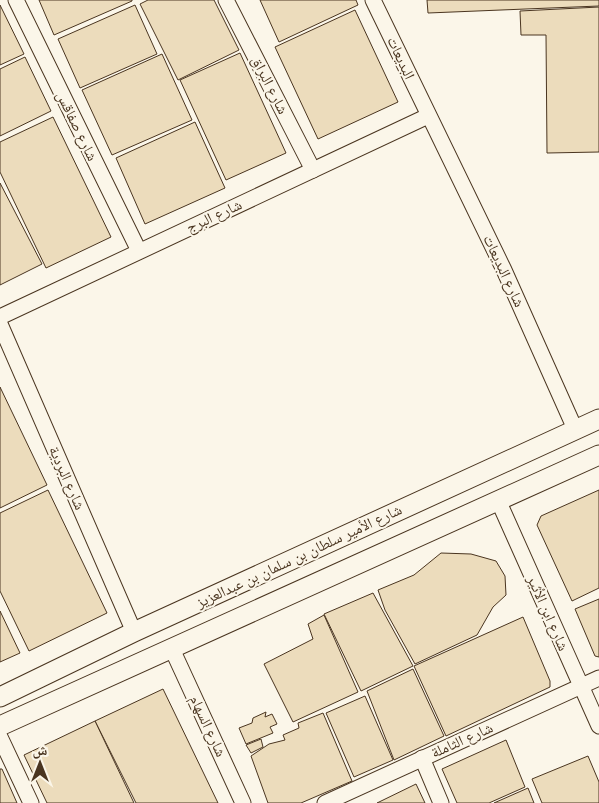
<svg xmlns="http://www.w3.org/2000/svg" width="599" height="803" viewBox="0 0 599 803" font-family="Mulish,'Noto Naskh Arabic',sans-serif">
	<rect width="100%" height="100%" fill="#fbf6e9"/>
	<g fill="#ecdcbc" stroke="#4a3520">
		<path d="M 39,0 L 132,0 L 132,1 L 54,35 Z"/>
		<path d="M 148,0 L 214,0 L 239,50 L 178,80 L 140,4 Z"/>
		<path d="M 260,0 L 356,0 L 358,5 L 279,42 Z"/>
		<path d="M 427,0 L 599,0 L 599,6 L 428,13 Z"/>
		<path d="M 0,5 L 24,54 L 0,65 Z"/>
		<path d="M 135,5 L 157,54 L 80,88 L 58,39 Z"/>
		<path d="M 599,7 L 599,152 L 547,153 L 546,35 L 521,35 L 520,11 Z"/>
		<path d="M 355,10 L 398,102 L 318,139 L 275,47 Z"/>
		<path d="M 240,53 L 286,153 L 226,180 L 180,80 Z"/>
		<path d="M 162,54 L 192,120 L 112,155 L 82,90 Z"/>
		<path d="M 25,57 L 51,111 L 0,136 L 0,69 Z"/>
		<path d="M 53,117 L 111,237 L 46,268 L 0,172 L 0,142 Z"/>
		<path d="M 195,122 L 225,188 L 145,224 L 116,158 Z"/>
		<path d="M 0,183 L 42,264 L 0,285 Z"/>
		<path d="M 0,387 L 47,485 L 0,508 Z"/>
		<path d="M 48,490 L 107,613 L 29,651 L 0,591 L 0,513 Z"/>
		<path d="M 599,490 L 599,588 L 572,601 L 537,525 L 541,516 Z"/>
		<path d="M 441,553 L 471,554 L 496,561 L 505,576 L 506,595 L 493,607 L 477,635 L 415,664 L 385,610 L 378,590 L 414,575 Z"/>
		<path d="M 373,593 L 413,666 L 361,691 L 324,614 Z"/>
		<path d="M 599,599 L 599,657 L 595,656 L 575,609 Z"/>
		<path d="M 0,611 L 20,653 L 0,662 Z"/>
		<path d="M 324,615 L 358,692 L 293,722 L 264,664 L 313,639 L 308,624 Z"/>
		<path d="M 523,617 L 550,681 L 550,687 L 446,736 L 414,666 Z"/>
		<path d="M 413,669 L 444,736 L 394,760 L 367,691 Z"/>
		<path d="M 163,689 L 218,803 L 136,803 L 95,721 Z"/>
		<path d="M 365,696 L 393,760 L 354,777 L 326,713 Z"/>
		<path d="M 266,712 L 265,717 L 272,714 L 277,724 L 270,727 L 273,733 L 246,744 L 239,728 L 252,723 L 253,718 Z"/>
		<path d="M 323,713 L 352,781 L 301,803 L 268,803 L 251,756 L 269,744 L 285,740 L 283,735 L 299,728 L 298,723 Z"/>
		<path d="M 95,721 L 134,803 L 47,803 L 24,755 Z"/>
		<path d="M 261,739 L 263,747 L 251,753 L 246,745 Z"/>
		<path d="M 506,740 L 525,787 L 489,803 L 457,803 L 442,769 Z"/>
		<path d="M 588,756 L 599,782 L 599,803 L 542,803 L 532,779 Z"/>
		<path d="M 0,769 L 2,769 L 17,803 L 0,803 Z"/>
		<path d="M 416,784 L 425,803 L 377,803 Z"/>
		<path d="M 528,788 L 534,803 L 494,803 Z"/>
	</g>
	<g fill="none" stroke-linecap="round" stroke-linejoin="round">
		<defs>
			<g id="minor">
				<path d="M 16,0 L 139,251"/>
				<path d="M 226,0 L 313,170"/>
				<path d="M 373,0 L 504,270 L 575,429"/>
				<path d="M 0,317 L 428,116"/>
				<path d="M 0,324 L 134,632"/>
				<path d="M 498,500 L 599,726"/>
				<path d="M 172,649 L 243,803"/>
				<path d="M 0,737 L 31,803"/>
				<path d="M 422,758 L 441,803"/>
				<path d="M 325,803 L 599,678"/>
			</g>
			<g id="tertiary">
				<path d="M 0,697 L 134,632 L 599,419"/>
				<path d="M 0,726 L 599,455"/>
			</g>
		</defs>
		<use href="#minor" stroke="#4a3520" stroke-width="17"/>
		<use href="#tertiary" stroke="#4a3520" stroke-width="21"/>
		<use href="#minor" stroke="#fbf6e9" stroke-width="15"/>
		<use href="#tertiary" stroke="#fbf6e9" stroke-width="19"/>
	</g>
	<g text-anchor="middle" stroke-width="4" stroke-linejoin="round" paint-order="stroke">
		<g font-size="15" fill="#4a3520" stroke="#fbf6e9">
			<text transform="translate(401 58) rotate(65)" y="5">البديعات</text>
			<text transform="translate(270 85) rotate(63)" y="5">شارع البراق</text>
			<text transform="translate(77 126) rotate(64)" y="5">شارع صفاقس</text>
			<text transform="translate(214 216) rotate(-25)" y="5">شارع البرج</text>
			<text transform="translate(504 271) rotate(65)" y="5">شارع البديعات</text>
			<text transform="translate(67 478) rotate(66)" y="5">شارع البردية</text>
			<text transform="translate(299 556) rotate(-25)" y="5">شارع الأمير سلطان بن سلمان بن عبدالعزيز</text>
			<text transform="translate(548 613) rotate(66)" y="5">شارع ابن الأثير</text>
			<text transform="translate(208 726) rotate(65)" y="5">شارع السهام</text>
			<text transform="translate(462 740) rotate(-24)" y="5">شارع الثاملة</text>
		</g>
	</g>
	<g transform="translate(40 763)" stroke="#fbf6e9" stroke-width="4" paint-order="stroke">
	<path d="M0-4L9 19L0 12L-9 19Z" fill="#4a3520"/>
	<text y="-8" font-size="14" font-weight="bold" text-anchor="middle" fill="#4a3520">ش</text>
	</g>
</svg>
